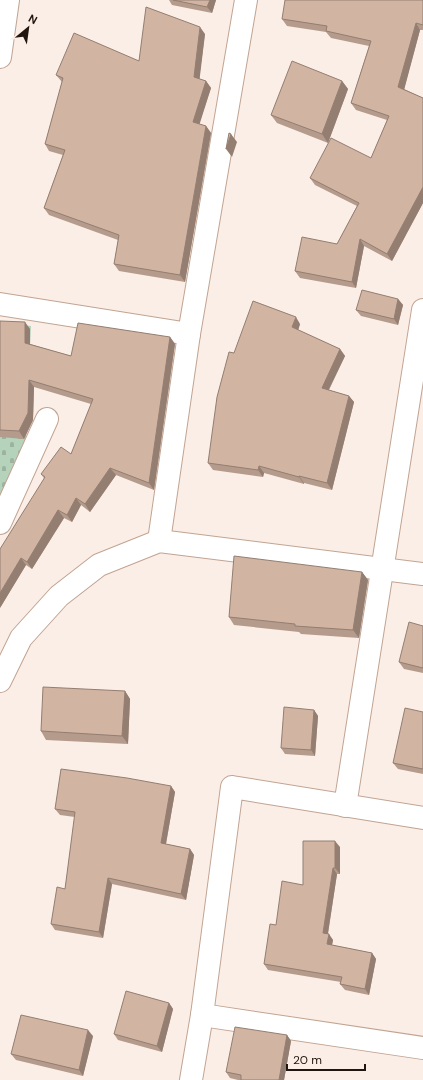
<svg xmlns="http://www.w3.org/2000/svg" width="423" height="1080" viewBox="0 0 423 1080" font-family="'DM Sans',sans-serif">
	<defs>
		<pattern id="cemetery-stones" width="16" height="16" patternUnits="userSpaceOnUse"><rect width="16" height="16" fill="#b5d2ba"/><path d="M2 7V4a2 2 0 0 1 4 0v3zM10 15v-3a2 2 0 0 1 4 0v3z" fill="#9bb39f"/></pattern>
	</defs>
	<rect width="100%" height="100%" fill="#fbeee6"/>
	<path fill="url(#cemetery-stones)" d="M 0,323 L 31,326 L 25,459 L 0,505 Z"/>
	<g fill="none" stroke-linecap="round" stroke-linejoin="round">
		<defs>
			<g id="street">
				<path d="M 0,57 L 8,0"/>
				<path d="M 0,304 L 189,334"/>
				<path d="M 0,523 L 47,419"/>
				<path d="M 159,541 L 189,334 L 246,0"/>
				<path d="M 0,681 L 21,638 L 59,596 L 99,565 L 159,541 L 423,574"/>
				<path d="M 345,806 L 423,310"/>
				<path d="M 202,1015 L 423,1048"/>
				<path d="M 191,1080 L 202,1015 L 232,787 L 423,818"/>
			</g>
		</defs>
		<use href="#street" stroke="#c1a492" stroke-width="24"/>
		<use href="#street" stroke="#fff" stroke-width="22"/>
	</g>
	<g fill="#b59b8b">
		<path d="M 169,0 L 216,0 L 212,13 L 172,5 Z"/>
		<path d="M 423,0 L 423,30 L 420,30 L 404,89 L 423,98 L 423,203 L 392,261 L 364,246 L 356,288 L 300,278 L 295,271 L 337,244 L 357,206 L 315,185 L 310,178 L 371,158 L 387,120 L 356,110 L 351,103 L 369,46 L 331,38 L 326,32 L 287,26 L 282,19 Z"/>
		<path d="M 205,34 L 199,79 L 206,81 L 211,88 L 199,124 L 206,126 L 211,133 L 185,282 L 119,271 L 114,264 L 118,240 L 49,215 L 44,208 L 63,155 L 49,151 L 45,144 L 62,82 L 56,75 L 139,61 Z"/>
		<path d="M 342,81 L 348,89 L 328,143 L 277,123 L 271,115 Z"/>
		<path d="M 398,299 L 403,305 L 398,325 L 361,316 L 356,310 Z"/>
		<path d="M 0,321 L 30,329 L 30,344 L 71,356 L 170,337 L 175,344 L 154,490 L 116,475 L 90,512 L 81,505 L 72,522 L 64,518 L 32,569 L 26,565 L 0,608 L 44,478 L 41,474 L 71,454 L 91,404 L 34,387 L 33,420 L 24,439 L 0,437 Z"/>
		<path d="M 300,324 L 298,330 L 340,349 L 345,356 L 329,390 L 349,396 L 354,402 L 332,490 L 304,483 L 304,484 L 264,473 L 263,477 L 213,470 L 208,463 L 234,353 Z"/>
		<path d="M 362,572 L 368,580 L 359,638 L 301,634 L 299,632 L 234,625 L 229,617 Z"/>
		<path d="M 423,626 L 423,673 L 404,669 L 399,662 Z"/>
		<path d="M 125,691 L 130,699 L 128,744 L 46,740 L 41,731 Z"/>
		<path d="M 314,710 L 318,716 L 315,756 L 285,754 L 281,748 Z"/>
		<path d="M 423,712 L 423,774 L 398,769 L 393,763 Z"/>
		<path d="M 171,786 L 175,792 L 166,844 L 190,849 L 194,855 L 186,900 L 112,884 L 103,938 L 55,930 L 51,924 L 65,889 L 75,817 L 60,815 L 55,809 Z"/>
		<path d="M 340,847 L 340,874 L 337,874 L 328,934 L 333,940 L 332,945 L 372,953 L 376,959 L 369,995 L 345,990 L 340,984 L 341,982 L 268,970 L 264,964 L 276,925 L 303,885 Z"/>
		<path d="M 169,1003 L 173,1009 L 162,1052 L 118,1040 L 114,1034 Z"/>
		<path d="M 287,1035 L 291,1041 L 284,1080 L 238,1080 L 230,1078 L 226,1072 Z"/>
		<path d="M 93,1036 L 83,1076 L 16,1060 L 11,1054 Z"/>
	</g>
	<g fill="#937e71">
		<path d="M 210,0 L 216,0 L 212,13 L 207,7 Z"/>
		<path d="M 416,23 L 420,30 L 403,94 L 398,87 Z"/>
		<path d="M 200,27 L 205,34 L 199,84 L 194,77 Z"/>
		<path d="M 206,81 L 211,88 L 198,129 L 193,122 Z"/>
		<path d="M 342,81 L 348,89 L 328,143 L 322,134 Z"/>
		<path d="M 206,126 L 211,133 L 185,282 L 180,275 Z"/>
		<path d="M 231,134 L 237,142 L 232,157 L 226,149 Z"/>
		<path d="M 423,187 L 423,203 L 392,261 L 387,254 Z"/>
		<path d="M 360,239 L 364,246 L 356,288 L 352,282 Z"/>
		<path d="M 398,299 L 403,305 L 398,325 L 394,319 Z"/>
		<path d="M 296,317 L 300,324 L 297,334 L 292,327 Z"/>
		<path d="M 25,322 L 30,329 L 30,350 L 25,343 Z"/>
		<path d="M 170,337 L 175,344 L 154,490 L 149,483 Z"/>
		<path d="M 340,349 L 345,356 L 326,395 L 322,388 Z"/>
		<path d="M 29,380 L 34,387 L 33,420 L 24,439 L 19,431 Z"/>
		<path d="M 349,396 L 354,402 L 332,490 L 327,483 Z"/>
		<path d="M 259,466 L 264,473 L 263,477 L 258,470 Z"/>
		<path d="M 110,468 L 116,475 L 90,512 L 85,504 Z"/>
		<path d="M 299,476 L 304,483 L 304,484 L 299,477 Z"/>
		<path d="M 76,498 L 81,505 L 72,522 L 67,515 Z"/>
		<path d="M 58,510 L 64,518 L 32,569 L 27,562 Z"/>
		<path d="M 21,558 L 26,565 L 0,608 L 0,593 Z"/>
		<path d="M 362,572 L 368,580 L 359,638 L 353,630 Z"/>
		<path d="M 125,691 L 130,699 L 128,744 L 122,736 Z"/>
		<path d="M 314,710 L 318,716 L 315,756 L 311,750 Z"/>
		<path d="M 171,786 L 175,792 L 165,849 L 161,843 Z"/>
		<path d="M 335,841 L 340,847 L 340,874 L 335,868 Z"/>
		<path d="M 190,849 L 194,855 L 186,900 L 181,894 Z"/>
		<path d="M 333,868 L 337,874 L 327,939 L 323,933 Z"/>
		<path d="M 108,878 L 112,884 L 103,938 L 99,932 Z"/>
		<path d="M 329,934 L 333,940 L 331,950 L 327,944 Z"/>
		<path d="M 372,953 L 376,959 L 369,995 L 365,989 Z"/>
		<path d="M 169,1003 L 173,1009 L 162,1052 L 157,1046 Z"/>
		<path d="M 88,1030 L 93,1036 L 83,1076 L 79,1070 Z"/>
		<path d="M 287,1035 L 291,1041 L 284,1080 L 279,1080 Z"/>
	</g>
	<g fill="#d2b4a2" stroke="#937e71">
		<path d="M 173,0 L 210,0 L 207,7 Z"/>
		<path d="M 285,0 L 423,0 L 423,25 L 416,23 L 398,87 L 423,98 L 423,187 L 387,254 L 360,239 L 352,282 L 295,271 L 302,237 L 337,244 L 359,203 L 310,178 L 331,138 L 371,158 L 389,116 L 351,103 L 371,41 L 326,31 L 327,26 L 282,19 Z"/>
		<path d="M 146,7 L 200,27 L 194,77 L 206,81 L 193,122 L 206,126 L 180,275 L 114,264 L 119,235 L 44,208 L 65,150 L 45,144 L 63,78 L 56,75 L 74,33 L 139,61 Z"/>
		<path d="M 292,61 L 342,81 L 322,134 L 271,115 Z"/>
		<path d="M 229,133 L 231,134 L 226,149 Z"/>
		<path d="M 362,290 L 398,299 L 394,319 L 356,310 Z"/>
		<path d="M 253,301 L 296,317 L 292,327 L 340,349 L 322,388 L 349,396 L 327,483 L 299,476 L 299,477 L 259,466 L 258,470 L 208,463 L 217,397 L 229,352 L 234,353 Z"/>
		<path d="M 0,321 L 25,322 L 25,343 L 71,356 L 78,323 L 170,337 L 149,483 L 110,468 L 85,504 L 76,498 L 67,515 L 58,510 L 27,562 L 21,558 L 0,593 L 0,549 L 45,477 L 41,474 L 61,447 L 71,454 L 93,399 L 29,380 L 28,413 L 19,431 L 0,430 Z"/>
		<path d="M 234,556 L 362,572 L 353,630 L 295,626 L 295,624 L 229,617 Z"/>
		<path d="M 409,622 L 423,626 L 423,668 L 399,662 Z"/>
		<path d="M 43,687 L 125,691 L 122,736 L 41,731 Z"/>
		<path d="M 284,707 L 314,710 L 311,750 L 281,748 Z"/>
		<path d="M 405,708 L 423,712 L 423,769 L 393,763 Z"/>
		<path d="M 61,769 L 127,778 L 171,786 L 161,843 L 190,849 L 181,894 L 108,878 L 99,932 L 51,924 L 57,887 L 65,889 L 75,812 L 55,809 Z"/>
		<path d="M 303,841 L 335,841 L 335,868 L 333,868 L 323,933 L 329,934 L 327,944 L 372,953 L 365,989 L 340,984 L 342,977 L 264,964 L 270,924 L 276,925 L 282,881 L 303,885 Z"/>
		<path d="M 126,991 L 169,1003 L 157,1046 L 114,1034 Z"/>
		<path d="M 21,1015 L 88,1030 L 79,1070 L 11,1054 Z"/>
		<path d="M 235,1027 L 287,1035 L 279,1080 L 241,1080 L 241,1075 L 226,1072 Z"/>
	</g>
	<g transform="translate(28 28) rotate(29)" stroke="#fbeee6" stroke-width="3" paint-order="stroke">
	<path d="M0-3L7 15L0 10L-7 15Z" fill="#20150f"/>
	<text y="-6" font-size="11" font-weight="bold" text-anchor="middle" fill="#20150f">N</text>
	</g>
	<path d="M287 1064v6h78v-6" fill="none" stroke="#20150f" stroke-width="2"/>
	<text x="293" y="1064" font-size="12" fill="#20150f" stroke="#fbeee6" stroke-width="3" paint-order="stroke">20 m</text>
</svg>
